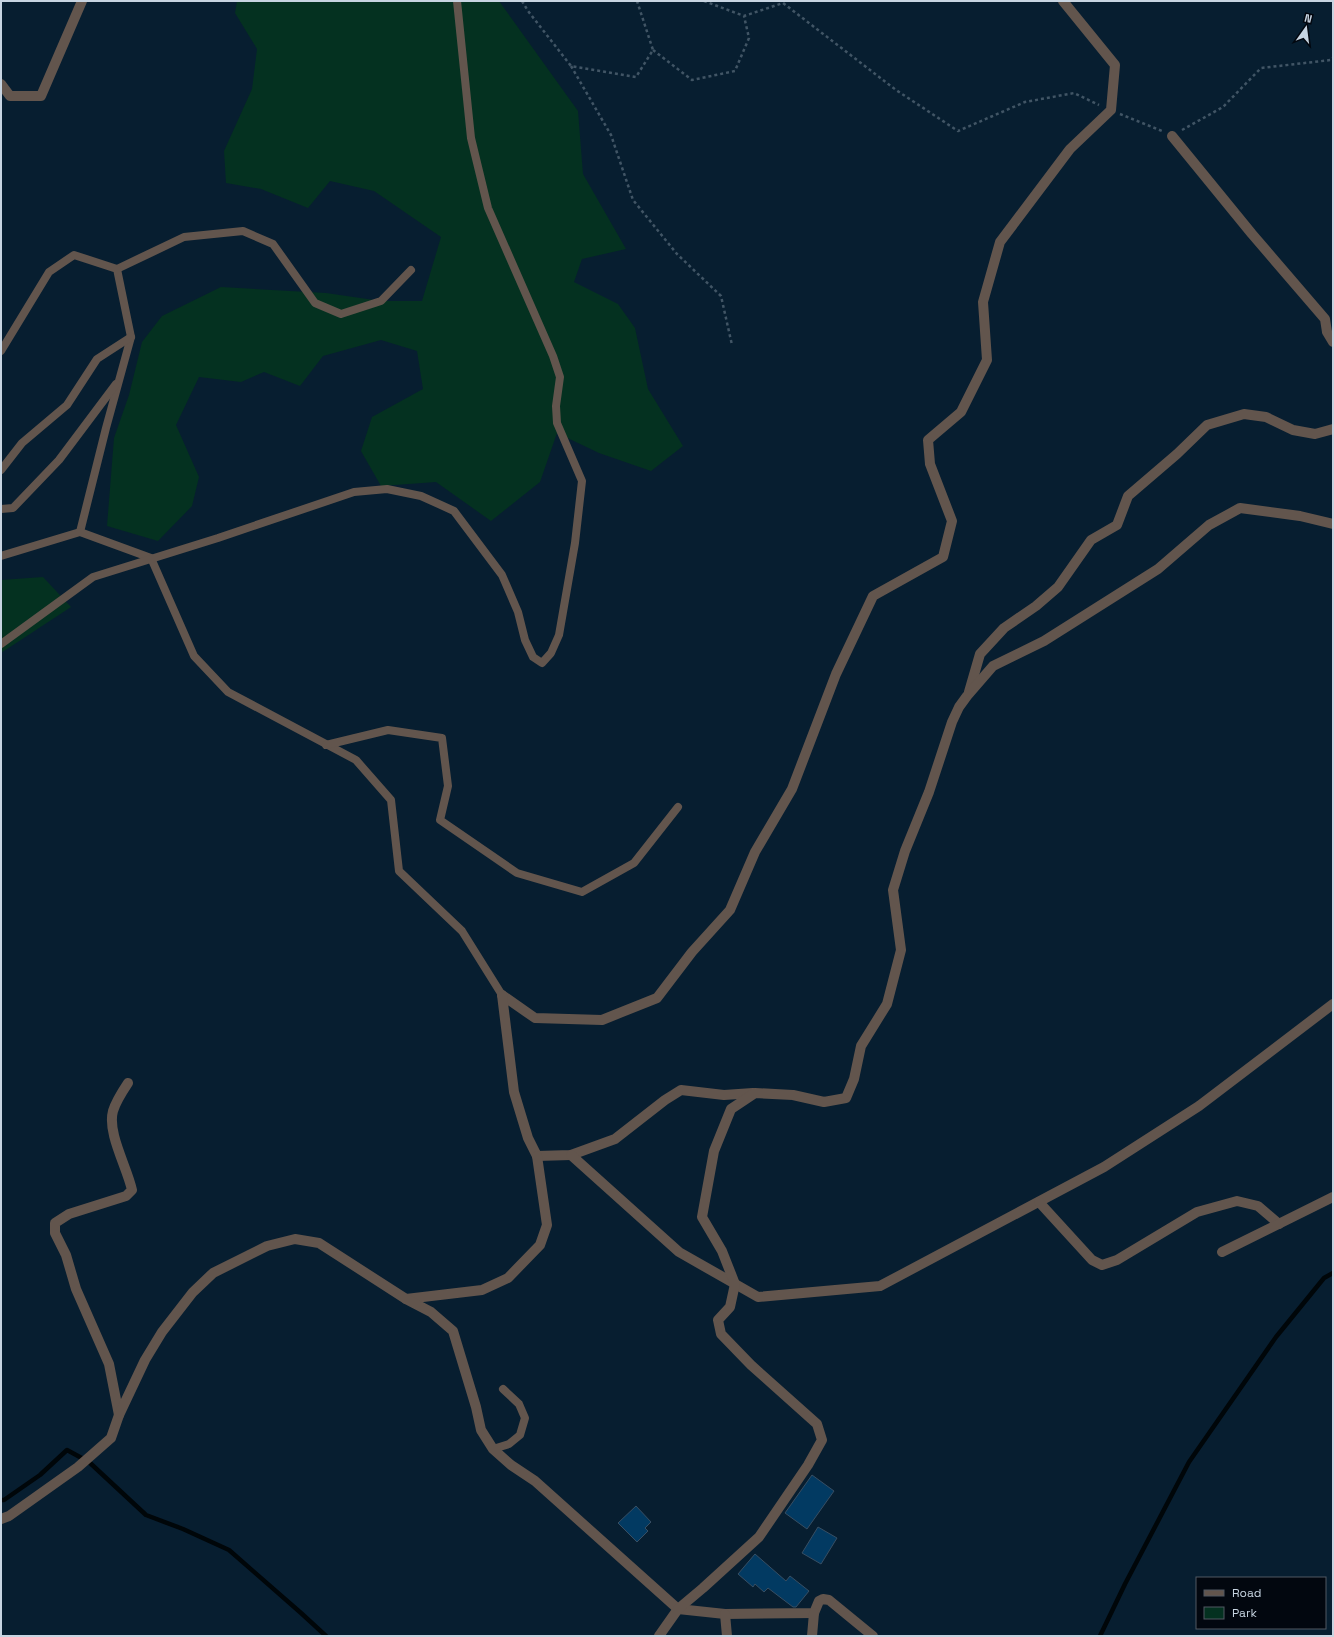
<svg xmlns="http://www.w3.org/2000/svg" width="1334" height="1637" viewBox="0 0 1334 1637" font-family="'Space Grotesk',sans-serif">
	<rect width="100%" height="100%" fill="#071e30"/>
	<g fill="#043120">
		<path d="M 237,1 L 499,1 L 578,111 L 583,174 L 626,249 L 582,259 L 574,282 L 618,304 L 635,328 L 648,389 L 683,446 L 651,471 L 599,453 L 557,433 L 540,482 L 491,521 L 436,482 L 381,486 L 361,451 L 372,417 L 423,389 L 417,351 L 381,340 L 323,356 L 300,386 L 264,372 L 241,382 L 199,377 L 176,425 L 199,477 L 192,506 L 158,541 L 107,526 L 114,438 L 129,395 L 142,342 L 162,316 L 221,287 L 326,293 L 381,301 L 422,301 L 441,237 L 374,191 L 330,181 L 308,208 L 261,189 L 226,183 L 224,151 L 252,89 L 257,49 L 235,13 Z"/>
		<path d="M 43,577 L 71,607 L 1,653 L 1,580 Z"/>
	</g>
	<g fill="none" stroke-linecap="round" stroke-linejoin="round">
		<g stroke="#000609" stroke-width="4.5">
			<path d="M 1,1500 L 4,1500 L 40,1475 L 67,1450 L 89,1462 L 146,1515 L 183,1529 L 229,1550 L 301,1613 L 326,1636"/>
			<path d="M 1100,1636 L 1125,1584 L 1189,1462 L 1276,1337 L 1324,1278 L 1333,1273"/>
		</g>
	</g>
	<g fill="#023a62" stroke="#374e63">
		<path d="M 812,1475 L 834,1491 L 807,1529 L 785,1513 Z"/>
		<path d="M 636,1506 L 651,1522 L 645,1528 L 648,1531 L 637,1542 L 618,1523 Z"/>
		<path d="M 818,1527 L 837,1538 L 821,1564 L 802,1553 Z"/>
		<path d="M 755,1554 L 786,1581 L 790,1576 L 809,1591 L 796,1607 L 793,1607 L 768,1588 L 764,1592 L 755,1584 L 753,1587 L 738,1574 Z"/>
	</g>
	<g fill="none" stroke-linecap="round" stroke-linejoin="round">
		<g stroke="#415565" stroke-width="2.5" stroke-dasharray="3 3" stroke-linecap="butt">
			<path d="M 522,1 L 528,11 L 571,66 L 636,77 L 653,50 L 637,1"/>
			<path d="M 704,1 L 744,16 L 783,3 L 896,90 L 958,131 L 1025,102 L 1074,93 L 1099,105"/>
			<path d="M 653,50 L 692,80 L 735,71 L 749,38 L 744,16"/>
			<path d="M 571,66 L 611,135 L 633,200 L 677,254 L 721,296 L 732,345"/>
			<path d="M 1120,114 L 1162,131"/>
			<path d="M 1182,130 L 1223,107 L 1261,68 L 1331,60 L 1333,58"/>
		</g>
		<g stroke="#62554d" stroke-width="8">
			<path d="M 117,269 L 184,237 L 243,231 L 273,244 L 315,303 L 341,314 L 381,301 L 411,270"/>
			<path d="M 1,351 L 49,272 L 74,255 L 117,269 L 131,337 L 106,428 L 80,532"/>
			<path d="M 1,470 L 22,443 L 67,405 L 97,359 L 131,337"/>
			<path d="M 1,509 L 13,508 L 59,460 L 116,384"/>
			<path d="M 1,556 L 80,532 L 151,558 L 194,656 L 228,692 L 356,760 L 391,800 L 399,871 L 462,931 L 502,995"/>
			<path d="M 1,644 L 93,577 L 218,538 L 354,492 L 387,489 L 421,496 L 454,511 L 502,575 L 518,612 L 525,640 L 533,657 L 542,663 L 551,653 L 559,635 L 575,543 L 582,481 L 557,423 L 556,406 L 560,377 L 553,356 L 488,208 L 471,138 L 457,1"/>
			<path d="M 326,745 L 388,730 L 442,738 L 448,786 L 440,820 L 517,873 L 582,892 L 634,863 L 678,807"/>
			<path d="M 493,1449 L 509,1444 L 520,1435 L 525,1418 L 519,1404 L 503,1389"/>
		</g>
		<g stroke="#62554d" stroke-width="10">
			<path d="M 1,84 L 10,96 L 41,96 L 82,1"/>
			<path d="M 1172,136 L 1252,234 L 1325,319 L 1327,332 L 1333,342"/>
			<path d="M 969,692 L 980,654 L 1004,628 L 1036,606 L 1058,587 L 1091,540 L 1117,525 L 1128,496 L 1177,454 L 1207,425 L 1244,414 L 1266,417 L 1293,430 L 1315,434 L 1333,429"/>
			<path d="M 502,995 L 535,1018 L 602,1020 L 657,998 L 692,952 L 730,910 L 755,852 L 792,789 L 836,674 L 873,596 L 943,557 L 952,521 L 930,464 L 928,440 L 961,412 L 987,360 L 983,302 L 1000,242 L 1070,149 L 1111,110 L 1115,65 L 1063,1"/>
			<path d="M 502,995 L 514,1092 L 528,1138 L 537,1156 L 571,1155 L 615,1139 L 665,1100 L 681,1090 L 724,1095 L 753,1093"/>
			<path d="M 571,1155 L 679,1252 L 758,1297 L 880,1286 L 1104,1167 L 1199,1106 L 1333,1004"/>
			<path d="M 1039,1202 L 1092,1260 L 1102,1265 L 1117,1260 L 1197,1212 L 1237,1201 L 1258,1206 L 1279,1224"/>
			<path d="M 1222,1252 L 1333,1197"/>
			<path d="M 406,1299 L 482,1290 L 508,1278 L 540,1245 L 547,1225 L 537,1156"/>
			<path d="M 119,1415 L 109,1364 L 76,1289 L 66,1255 L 55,1233 L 55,1223 L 69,1214 L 126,1196 L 132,1190 C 127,1167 107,1133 113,1111 C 116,1101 122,1092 128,1083"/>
			<path d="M 1,1519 L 9,1516 L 78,1467 L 111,1438 L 119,1415 L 145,1360 L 162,1332 L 193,1292 L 213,1273 L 267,1246 L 295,1239 L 319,1243 L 406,1299 L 431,1312 L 453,1331 L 476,1407 L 481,1430 L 493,1449 L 511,1465 L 535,1481 L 678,1609 L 725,1614 L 814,1613 L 819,1601 L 823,1599 L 829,1600 L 873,1636"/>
			<path d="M 725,1614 L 727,1636"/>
			<path d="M 659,1636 L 678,1609 L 703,1588 L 759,1537 L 808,1465 L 822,1440 L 817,1424 L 751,1365 L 721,1334 L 718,1320 L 730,1307 L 735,1284 L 722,1251 L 702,1217 L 714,1151 L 731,1109 L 755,1093 L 793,1095 L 824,1102 L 846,1098 L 854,1079 L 861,1046 L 887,1004 L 901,950 L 893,890 L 905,851 L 929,792 L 952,722 L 959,707 L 967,696 L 993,666 L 1044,641 L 1158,569 L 1209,525 L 1240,508 L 1300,516 L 1333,524"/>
			<path d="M 812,1636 L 814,1613"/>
		</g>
	</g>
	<rect width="1334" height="1637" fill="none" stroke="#c7d4e1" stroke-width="4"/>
	<rect x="1196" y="1577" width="130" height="52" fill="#02070f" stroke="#515963"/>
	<rect x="1204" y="1590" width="20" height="6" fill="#62554d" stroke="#515963"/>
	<text x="1232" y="1597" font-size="12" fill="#c7d4e1">Road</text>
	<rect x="1204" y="1607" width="20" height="12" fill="#043120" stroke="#515963"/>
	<text x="1232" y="1617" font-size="12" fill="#c7d4e1">Park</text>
	<g transform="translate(1306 28) rotate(14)" stroke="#02070f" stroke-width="3" paint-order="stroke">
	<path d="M0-3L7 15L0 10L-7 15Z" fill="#c7d4e1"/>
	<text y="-6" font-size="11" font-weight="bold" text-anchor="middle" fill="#c7d4e1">N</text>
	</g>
</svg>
